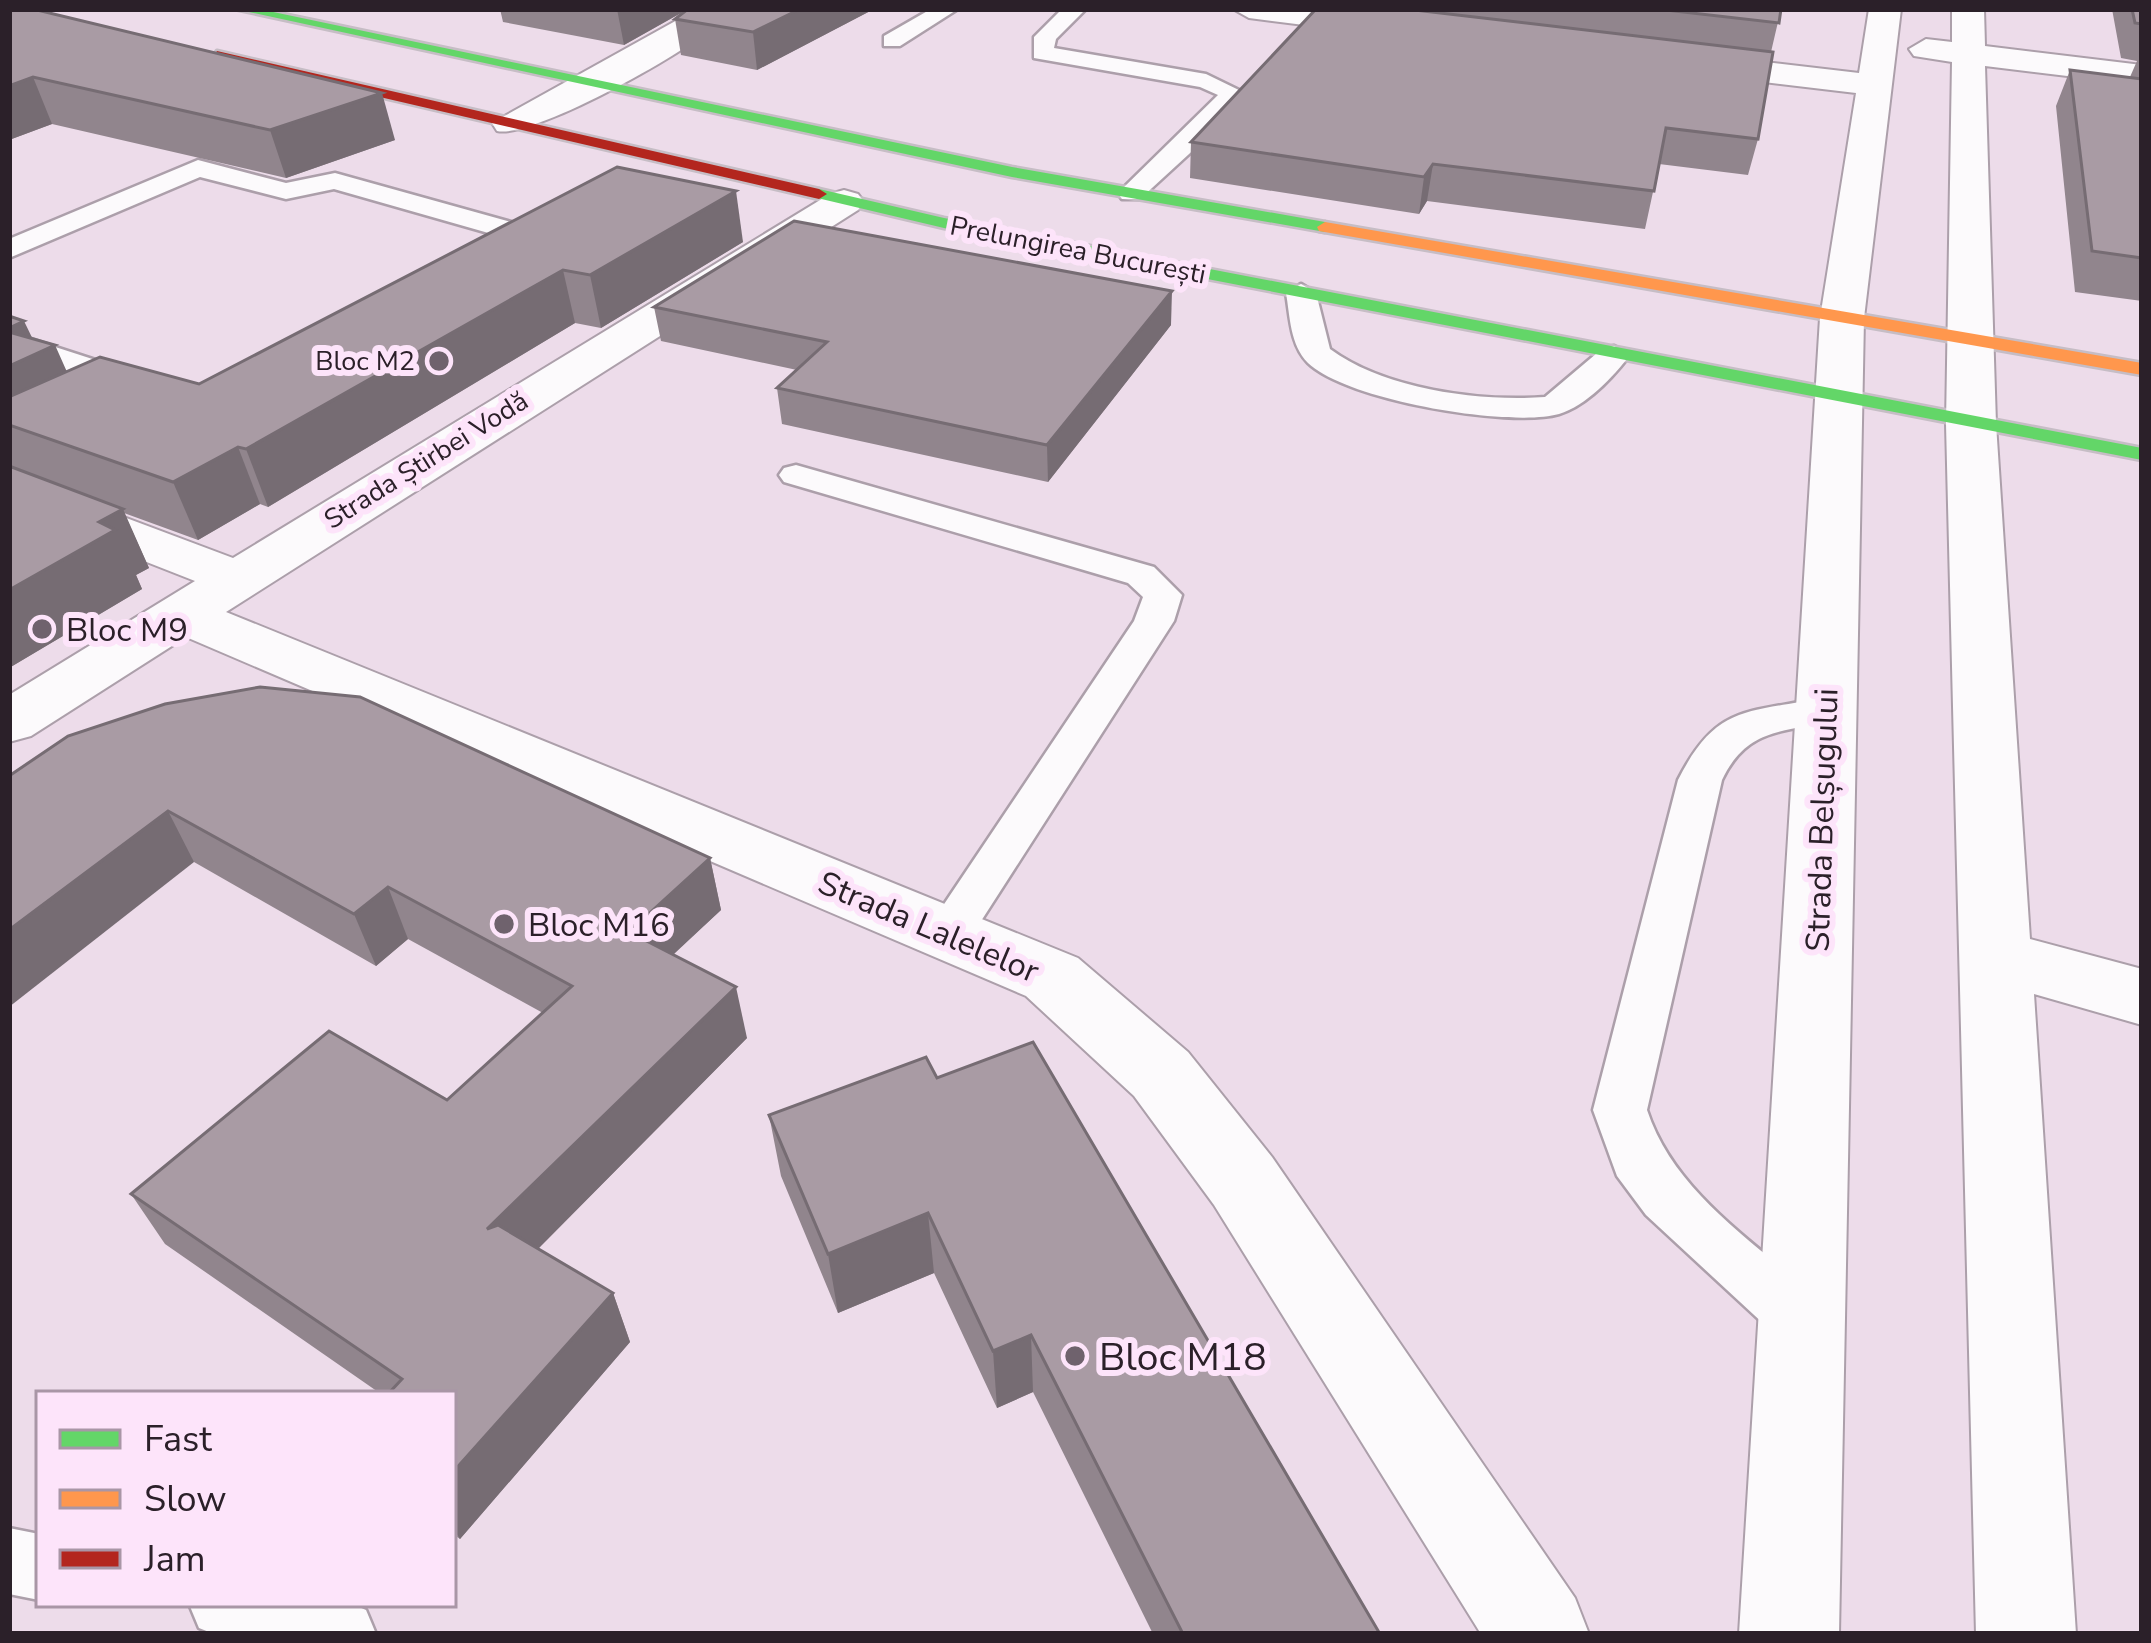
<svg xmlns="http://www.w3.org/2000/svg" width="2151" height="1643" viewBox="0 0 2151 1643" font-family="'Nunito Sans',sans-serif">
	<rect width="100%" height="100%" fill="#eddcea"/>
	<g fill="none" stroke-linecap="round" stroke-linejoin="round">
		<defs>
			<g id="lane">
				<path d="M 931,9 L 958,9 L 900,46 L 884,46 L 884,36 Z"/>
				<path d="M 1062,9 L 1086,9 L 1056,39 L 1054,48 L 1206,74 L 1245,93 L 1213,132 L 1140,199 L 1122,199 L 1118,193 L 1218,95 L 1200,87 L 1034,58 L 1034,37 Z"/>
				<path d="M 198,160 L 286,183 L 335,173 L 540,230 L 544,236 L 504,260 L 490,251 L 506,238 L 334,189 L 286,199 L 200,177 L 9,258 L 9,239 Z"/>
				<path d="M 1301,284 L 1316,293 L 1330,349 C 1384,389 1479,402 1545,397 L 1603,348 L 1614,346 L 1630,355 C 1613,377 1586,406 1559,414 C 1509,428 1346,400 1308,363 C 1290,345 1290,316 1286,293 Z"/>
				<path d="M 9,332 L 151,378 L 156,385 L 140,395 L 9,351 Z"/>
				<path d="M 796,465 L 1154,567 L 1182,595 L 1174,621 L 965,946 L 948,952 L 931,946 L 924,934 L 1134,621 L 1143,597 L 1128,583 L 784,482 L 779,475 L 784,468 Z"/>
				<path d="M 1825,697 L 1840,701 L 1846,710 L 1840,719 C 1787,733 1748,725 1722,780 L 1647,1110 C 1674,1193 1758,1245 1822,1301 L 1831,1320 L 1822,1339 L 1801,1347 L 1780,1339 L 1646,1215 L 1617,1176 L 1593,1110 L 1678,780 C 1717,703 1747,714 1825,697 Z"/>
				<path d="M 9,1528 L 39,1534 L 39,1600 L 9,1594 Z"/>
				<path d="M 189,1604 L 352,1604 L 366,1610 L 376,1634 L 214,1634 L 199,1628 Z"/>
			</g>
			<g id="street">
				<path d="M 697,9 L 735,9 C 710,41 533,140 497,131 L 492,123 Z"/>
				<path d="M 1233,9 C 1270,9 1394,1 1416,27 L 1400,37 L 1249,18 Z"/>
				<path d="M 1869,9 L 1901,9 L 1864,318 L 1839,1634 L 1739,1634 L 1820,318 L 1856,93 L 1681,72 L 1664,62 L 1681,52 L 1859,73 Z"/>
				<path d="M 1952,9 L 1984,9 L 1985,46 L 2142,65 L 2142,85 L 1985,66 L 1996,424 L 2030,939 L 2142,969 L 2142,1025 L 2034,994 L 2076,1634 L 1976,1634 L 1946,424 L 1952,62 L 1914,56 L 1909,49 L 1926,39 L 1952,42 Z"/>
				<path d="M 844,190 L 858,194 L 864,202 L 858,210 L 226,612 L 1078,958 L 1188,1052 L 1272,1157 L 1575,1598 L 1589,1634 L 1481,1634 L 1214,1205 L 1134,1096 L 1026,996 L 186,637 L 31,736 L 9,742 L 9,695 L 195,581 L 9,508 L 9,474 L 233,558 L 830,194 Z"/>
			</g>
			<g id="fast">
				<path d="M 235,9 L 259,9 L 1012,167 L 1325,222 L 1333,227 L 1325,232 L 1012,177 Z"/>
				<path d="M 819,189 L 944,218 L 2142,448 L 2142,460 L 944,228 L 813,197 L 813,191 Z"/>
			</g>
			<path id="slow" d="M 1325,222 L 2142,363 L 2142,375 L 1319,231 L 1317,227 Z"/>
			<path id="jam" d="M 217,51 L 819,189 L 827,194 L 819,199 L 212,58 Z"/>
		</defs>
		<use href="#lane" stroke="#ac9faa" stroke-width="5"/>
		<use href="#street" stroke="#ac9faa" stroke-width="4"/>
		<use href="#fast" stroke="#c6bdc5" stroke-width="5"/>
		<use href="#slow" stroke="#c6bdc5" stroke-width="5"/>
		<use href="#jam" stroke="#c6bdc5" stroke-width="5"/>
		<use href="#lane" fill="#fcfafc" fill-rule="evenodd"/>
		<use href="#street" fill="#fcfafc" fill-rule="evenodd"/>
		<use href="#fast" fill="#63d668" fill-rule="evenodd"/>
		<use href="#slow" fill="#ff974d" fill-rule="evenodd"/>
		<use href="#jam" fill="#b3261e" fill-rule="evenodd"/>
	</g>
	<g fill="#91858d">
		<path d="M 9,9 L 395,140 L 286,178 L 52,124 L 9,140 Z"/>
		<path d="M 500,9 L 688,9 L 624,45 L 503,22 Z"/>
		<path d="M 688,9 L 874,9 L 757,70 L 681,55 L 675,19 Z"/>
		<path d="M 1316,9 L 1781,9 L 1771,52 L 1758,139 L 1748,175 L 1659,164 L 1645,229 L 1427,201 L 1419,214 L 1190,178 L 1191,142 Z"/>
		<path d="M 2112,9 L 2142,9 L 2142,301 L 2075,292 L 2056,106 L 2070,70 L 2130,77 L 2137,61 L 2121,58 Z"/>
		<path d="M 617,167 L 743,242 L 601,328 L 575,323 L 268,507 L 260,504 L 198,540 L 124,513 L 149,568 L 136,575 L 142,589 L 9,668 L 9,316 L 67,372 L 199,384 Z"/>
		<path d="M 654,307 L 1171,325 L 1048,482 L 782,424 L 777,388 L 797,370 L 661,341 Z"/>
		<path d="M 9,776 L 710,858 L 721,910 L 673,954 L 747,1038 L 538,1249 L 613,1293 L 630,1342 L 460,1539 L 453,1534 L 453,1394 L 381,1394 L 165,1244 L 131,1194 L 447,1100 L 543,1013 L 408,939 L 376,966 L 194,862 Z"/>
		<path d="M 937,1078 L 1380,1634 L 1153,1634 L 1033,1392 L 997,1408 L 934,1273 L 838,1313 L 781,1176 L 769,1115 Z"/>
	</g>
	<g fill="#766c73">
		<path d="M 617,9 L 688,9 L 624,45 Z"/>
		<path d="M 800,9 L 874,9 L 757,70 L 753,32 Z"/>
		<path d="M 33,77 L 52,124 L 9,140 L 9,86 Z"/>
		<path d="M 382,93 L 395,140 L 286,178 L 270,130 Z"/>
		<path d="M 1433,164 L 1427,201 L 1419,214 L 1424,177 Z"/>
		<path d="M 736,191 L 743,242 L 601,328 L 590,275 Z"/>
		<path d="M 563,270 L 575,323 L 268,507 L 246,449 Z"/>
		<path d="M 1172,291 L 1171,325 L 1048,482 L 1047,445 Z"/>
		<path d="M 24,321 L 39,352 L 55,345 L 79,399 L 9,425 L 9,328 Z"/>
		<path d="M 238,447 L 260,504 L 198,540 L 173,482 Z"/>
		<path d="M 123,509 L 149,568 L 136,575 L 142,589 L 9,668 L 9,590 L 99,522 Z"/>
		<path d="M 168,811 L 194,862 L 9,1007 L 9,930 Z"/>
		<path d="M 710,858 L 721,910 L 643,983 L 629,932 Z"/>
		<path d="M 388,887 L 408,939 L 376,966 L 354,914 Z"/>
		<path d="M 736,987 L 747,1038 L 508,1279 L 487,1229 Z"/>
		<path d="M 928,1213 L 934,1273 L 838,1313 L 828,1254 Z"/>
		<path d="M 613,1293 L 630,1342 L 460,1539 L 453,1528 L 453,1472 Z"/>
		<path d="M 1031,1335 L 1033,1392 L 997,1408 L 993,1351 Z"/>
	</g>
	<g fill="#a99ba4" stroke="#766c73" stroke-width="3">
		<path d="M 9,9 L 33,9 L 382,93 L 270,130 L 33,77 L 9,86 Z"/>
		<path d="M 688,9 L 800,9 L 753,32 L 675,19 Z"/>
		<path d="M 1316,9 L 1406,9 L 1773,52 L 1758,139 L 1666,128 L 1654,191 L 1433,164 L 1424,177 L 1191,142 Z"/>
		<path d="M 1657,9 L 1781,9 L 1779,23 Z"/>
		<path d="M 2132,9 L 2142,9 L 2142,24 L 2135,23 Z"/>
		<path d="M 2070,70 L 2142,79 L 2142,258 L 2092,251 Z"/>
		<path d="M 617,167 L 736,191 L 590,275 L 563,270 L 246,449 L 238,447 L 173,482 L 9,425 L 9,397 L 100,357 L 199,384 Z"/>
		<path d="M 794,221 L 1172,291 L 1047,445 L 777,388 L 827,342 L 654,307 Z"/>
		<path d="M 9,316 L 24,321 L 9,328 Z"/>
		<path d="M 9,332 L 55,345 L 9,366 Z"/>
		<path d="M 9,466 L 123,509 L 99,522 L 115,530 L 9,590 Z"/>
		<path d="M 260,687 L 360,697 L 710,858 L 629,932 L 736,987 L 487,1229 L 498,1225 L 613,1293 L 453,1472 L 453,1394 L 388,1394 L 402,1379 L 131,1194 L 329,1031 L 447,1100 L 572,986 L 388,887 L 354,914 L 168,811 L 9,930 L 9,776 L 68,736 L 165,704 Z"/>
		<path d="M 1033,1042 L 1380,1634 L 1183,1634 L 1031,1335 L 993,1351 L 928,1213 L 828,1254 L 769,1115 L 926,1057 L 937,1078 Z"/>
	</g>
	<g fill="#6f626d" stroke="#fde4fa" stroke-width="4.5">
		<circle cx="439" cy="361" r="12"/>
		<circle cx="42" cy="629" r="12"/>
		<circle cx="504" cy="924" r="12"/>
		<circle cx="1075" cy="1356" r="12"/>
	</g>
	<g text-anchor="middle" stroke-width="12" stroke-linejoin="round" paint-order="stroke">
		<g font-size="27" fill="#2b2029" stroke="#fde4fa">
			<text transform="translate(1078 250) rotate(11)" y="9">Prelungirea București</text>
			<text transform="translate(426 460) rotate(-32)" y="9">Strada Știrbei Vodă</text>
		</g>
		<g font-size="27" fill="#2b2029" stroke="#fde4fa" text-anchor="end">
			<text x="415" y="370">Bloc M2</text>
		</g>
		<g font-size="33" fill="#2b2029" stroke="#fde4fa" text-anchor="start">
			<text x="66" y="641">Bloc M9</text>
			<text x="528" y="936">Bloc M16</text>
		</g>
		<g font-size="33" fill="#2b2029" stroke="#fde4fa">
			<text transform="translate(1821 820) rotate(-88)" y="12">Strada Belșugului</text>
			<text transform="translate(929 926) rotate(23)" y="12">Strada Lalelelor</text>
		</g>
		<g font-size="39" fill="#2b2029" stroke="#fde4fa" text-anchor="start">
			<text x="1099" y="1370">Bloc M18</text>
		</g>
	</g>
	<rect width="2151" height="1643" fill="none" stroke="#2b2029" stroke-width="24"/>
	<rect x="36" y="1391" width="420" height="216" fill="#fde4fa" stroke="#a996a6" stroke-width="3"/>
	<rect x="60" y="1430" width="60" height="18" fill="#63d668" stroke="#a996a6" stroke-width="3"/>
	<text x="144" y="1451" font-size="36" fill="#2b2029">Fast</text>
	<rect x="60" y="1490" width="60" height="18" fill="#ff974d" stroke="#a996a6" stroke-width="3"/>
	<text x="144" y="1511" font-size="36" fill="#2b2029">Slow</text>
	<rect x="60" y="1550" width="60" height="18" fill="#b3261e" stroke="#a996a6" stroke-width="3"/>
	<text x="144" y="1571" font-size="36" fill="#2b2029">Jam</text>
</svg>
